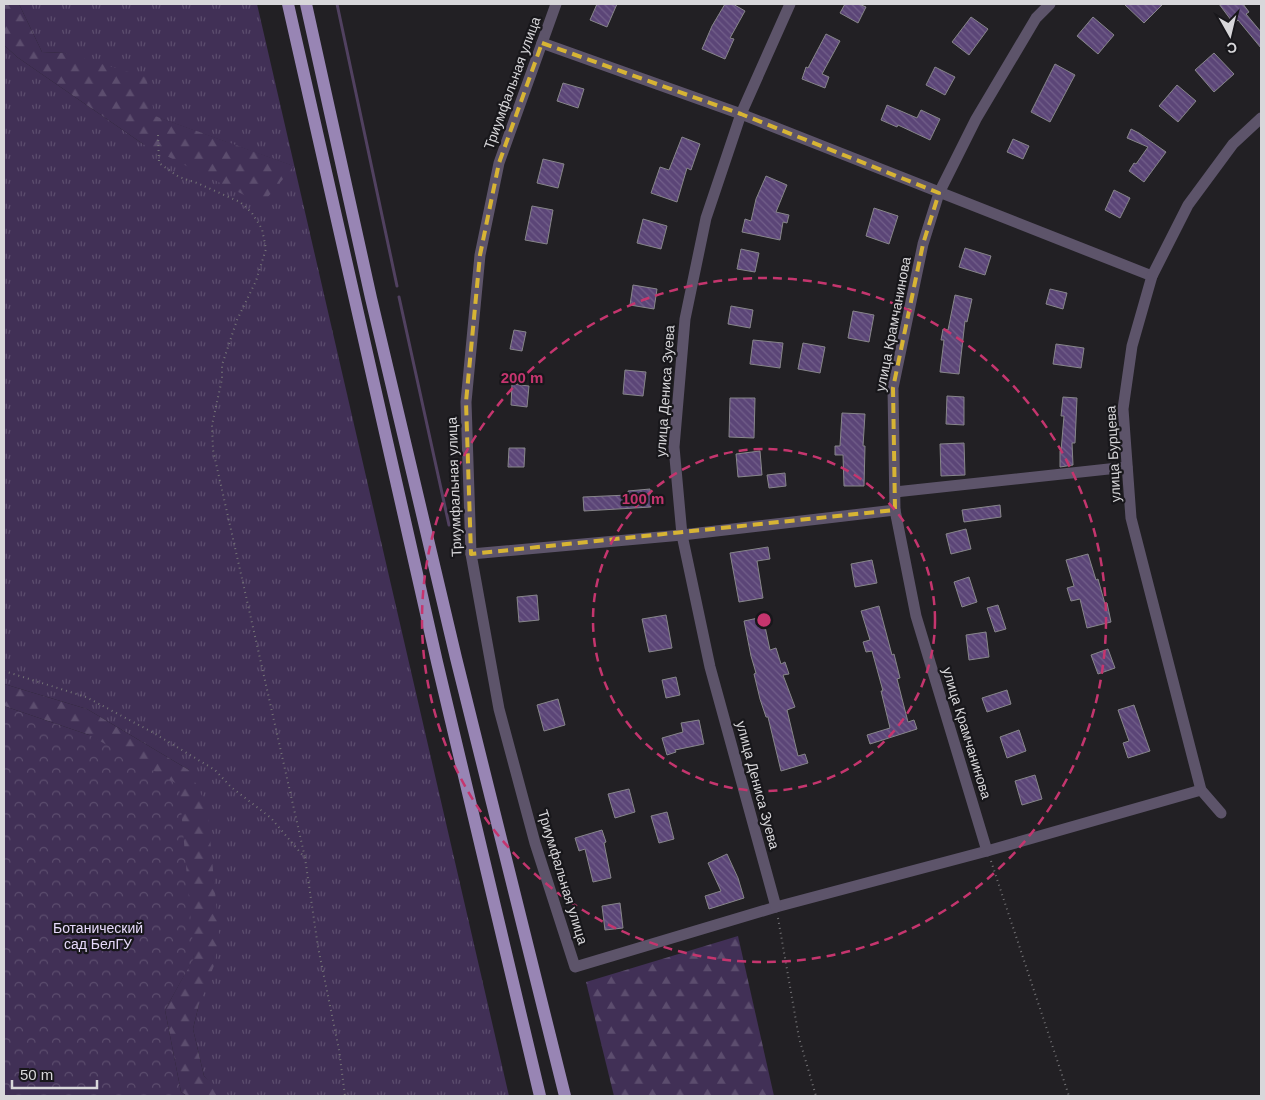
<svg xmlns="http://www.w3.org/2000/svg" width="1265" height="1100" viewBox="0 0 1265 1100" font-family="Arial,sans-serif">
	<defs>
		<pattern id="grass-tufts" width="24" height="20" patternUnits="userSpaceOnUse" patternTransform="scale(1.25)"><rect width="24" height="20" fill="#413056"/><path d="M3 7l-1-3M5 7V3M7 7l1-3M15 17l-1-3M17 17v-4M19 17l1-3" fill="none" stroke="#5c4d6e"/></pattern>
		<pattern id="forest-firs" width="22" height="20" patternUnits="userSpaceOnUse" patternTransform="scale(1.25)"><rect width="22" height="20" fill="#413056"/><path d="M5 1l3.5 6h-7zM16 11l3.5 6h-7z" fill="#5c4d6e"/></pattern>
		<pattern id="park-crowns" width="20" height="18" patternUnits="userSpaceOnUse" patternTransform="scale(1.25)"><rect width="20" height="18" fill="#413056"/><path d="M2 6a3 3 0 1 1 6 0M12 15a3 3 0 1 1 6 0" fill="none" stroke="#5c4d6e"/></pattern>
		<pattern id="building-back-hatch" width="6" height="6" patternUnits="userSpaceOnUse" patternTransform="scale(1.25)"><rect width="6" height="6" fill="#5b4577"/><path d="M-1 5l2 2M0 0l6 6M5-1l2 2" fill="none" stroke="#725f8a"/></pattern>
	</defs>
	<rect width="100%" height="100%" fill="#222024"/>
	<path fill="url(#grass-tufts)" d="M 19,4 L 257,4 L 509,1096 L 228,1096 L 224,1095 L 204,1076 L 193,1029 L 199,1004 L 189,770 L 87,709 L 4,684 L 4,45 L 17,57 L 143,144 L 293,166 L 154,116 L 65,53 L 42,52 Z"/>
	<g fill="url(#forest-firs)">
		<path d="M 4,4 L 19,4 L 42,52 L 65,53 L 146,77 L 155,116 L 294,166 L 262,204 L 143,144 L 17,57 L 4,45 Z"/>
		<path d="M 4,684 L 87,709 L 189,770 L 207,806 L 219,934 L 215,963 L 199,1004 L 193,1029 L 204,1076 L 228,1096 L 187,1096 L 181,1092 L 165,1010 L 194,957 L 89,735 L 4,706 Z"/>
		<path d="M 738,936 L 774,1096 L 614,1096 L 586,982 Z"/>
	</g>
	<path fill="url(#park-crowns)" d="M 4,706 L 89,735 L 179,785 L 194,958 L 165,1010 L 181,1092 L 187,1096 L 4,1096 Z"/>
	<g fill="none" stroke-linecap="round" stroke-linejoin="round">
		<g stroke="#514160" stroke-width="3">
			<path d="M 337,4 L 397,286"/>
			<path d="M 399,297 L 449,525"/>
		</g>
	</g>
	<g fill="url(#building-back-hatch)" stroke="#87868a">
		<path d="M 597,4 L 617,4 L 607,27 L 590,20 Z"/>
		<path d="M 725,4 L 733,4 L 745,11 L 730,38 L 734,39 L 725,59 L 702,49 L 712,26 Z"/>
		<path d="M 845,4 L 859,4 L 866,7 L 858,23 L 840,13 Z"/>
		<path d="M 1124,4 L 1163,4 L 1144,23 Z"/>
		<path d="M 1219,4 L 1243,4 L 1249,12 L 1246,14 L 1261,32 L 1261,48 L 1238,20 L 1234,24 Z"/>
		<path d="M 971,17 L 988,29 L 969,55 L 952,42 Z"/>
		<path d="M 1093,17 L 1114,35 L 1098,54 L 1077,36 Z"/>
		<path d="M 826,34 L 840,41 L 822,74 L 829,77 L 825,88 L 802,79 L 806,67 L 808,68 Z"/>
		<path d="M 1214,53 L 1234,74 L 1214,92 L 1195,70 Z"/>
		<path d="M 1055,64 L 1075,75 L 1050,122 L 1031,112 Z"/>
		<path d="M 935,67 L 955,77 L 945,95 L 926,85 Z"/>
		<path d="M 563,83 L 584,89 L 578,108 L 557,101 Z"/>
		<path d="M 1177,85 L 1196,101 L 1178,122 L 1159,106 Z"/>
		<path d="M 887,105 L 917,118 L 921,110 L 940,119 L 930,140 L 898,125 L 897,127 L 881,120 Z"/>
		<path d="M 1131,129 L 1139,133 L 1166,152 L 1144,182 L 1129,171 L 1134,163 L 1136,164 L 1148,147 L 1127,138 Z"/>
		<path d="M 682,137 L 700,144 L 691,170 L 687,168 L 677,202 L 651,193 L 660,167 L 669,170 Z"/>
		<path d="M 1013,139 L 1029,146 L 1023,159 L 1007,152 Z"/>
		<path d="M 543,159 L 564,164 L 558,188 L 537,183 Z"/>
		<path d="M 766,176 L 787,185 L 776,212 L 789,215 L 787,223 L 783,222 L 780,240 L 742,232 L 745,219 L 751,221 L 756,199 Z"/>
		<path d="M 1114,190 L 1130,198 L 1120,218 L 1105,210 Z"/>
		<path d="M 532,206 L 553,210 L 547,244 L 525,240 Z"/>
		<path d="M 874,208 L 898,216 L 889,244 L 866,236 Z"/>
		<path d="M 643,219 L 667,226 L 661,249 L 637,243 Z"/>
		<path d="M 965,248 L 991,256 L 985,275 L 959,267 Z"/>
		<path d="M 741,249 L 759,253 L 755,272 L 737,269 Z"/>
		<path d="M 633,285 L 657,289 L 654,309 L 630,305 Z"/>
		<path d="M 1050,289 L 1067,293 L 1063,309 L 1046,304 Z"/>
		<path d="M 955,295 L 972,299 L 967,322 L 965,321 L 959,374 L 940,372 L 944,340 L 941,340 L 943,329 L 948,330 Z"/>
		<path d="M 731,306 L 753,310 L 750,328 L 728,324 Z"/>
		<path d="M 853,311 L 874,315 L 869,342 L 848,338 Z"/>
		<path d="M 514,330 L 526,332 L 522,351 L 510,349 Z"/>
		<path d="M 753,340 L 783,343 L 780,368 L 750,364 Z"/>
		<path d="M 803,343 L 825,347 L 820,373 L 798,369 Z"/>
		<path d="M 1056,344 L 1084,348 L 1081,368 L 1053,364 Z"/>
		<path d="M 625,370 L 646,372 L 643,396 L 623,394 Z"/>
		<path d="M 512,384 L 529,386 L 527,407 L 511,405 Z"/>
		<path d="M 947,396 L 964,397 L 964,425 L 946,424 Z"/>
		<path d="M 1063,397 L 1077,398 L 1075,443 L 1072,443 L 1073,465 L 1060,467 L 1060,451 L 1061,451 L 1064,416 L 1061,416 Z"/>
		<path d="M 730,398 L 755,398 L 754,438 L 729,437 Z"/>
		<path d="M 842,413 L 865,414 L 863,446 L 865,446 L 864,486 L 844,486 L 843,455 L 835,455 L 835,446 L 840,446 Z"/>
		<path d="M 964,443 L 965,475 L 941,476 L 940,444 Z"/>
		<path d="M 509,448 L 525,448 L 524,467 L 508,467 Z"/>
		<path d="M 760,451 L 762,475 L 738,477 L 736,454 Z"/>
		<path d="M 785,473 L 786,486 L 769,488 L 767,475 Z"/>
		<path d="M 650,489 L 651,507 L 584,511 L 583,497 L 628,495 L 628,491 Z"/>
		<path d="M 1000,505 L 1001,517 L 964,522 L 962,510 Z"/>
		<path d="M 966,529 L 971,549 L 951,554 L 946,534 Z"/>
		<path d="M 768,547 L 770,559 L 757,561 L 763,598 L 739,602 L 730,553 Z"/>
		<path d="M 1088,554 L 1096,580 L 1098,579 L 1105,604 L 1107,603 L 1111,622 L 1087,628 L 1080,599 L 1071,601 L 1067,588 L 1074,586 L 1066,560 Z"/>
		<path d="M 872,560 L 877,583 L 855,587 L 851,564 Z"/>
		<path d="M 969,577 L 977,602 L 962,607 L 954,582 Z"/>
		<path d="M 537,595 L 539,620 L 519,622 L 517,597 Z"/>
		<path d="M 998,605 L 1006,629 L 995,632 L 987,608 Z"/>
		<path d="M 879,606 L 892,655 L 894,654 L 900,678 L 897,679 L 908,722 L 914,720 L 917,729 L 870,744 L 867,735 L 890,728 L 881,691 L 883,691 L 872,651 L 866,652 L 863,642 L 870,640 L 861,611 Z"/>
		<path d="M 666,615 L 672,648 L 649,652 L 642,619 Z"/>
		<path d="M 763,617 L 770,650 L 776,648 L 781,664 L 785,662 L 789,674 L 783,675 L 795,707 L 787,710 L 798,756 L 805,754 L 808,763 L 781,771 L 768,717 L 766,717 L 760,699 L 754,674 L 756,673 L 751,656 L 744,621 Z"/>
		<path d="M 986,632 L 989,657 L 969,660 L 966,635 Z"/>
		<path d="M 1108,649 L 1115,668 L 1098,674 L 1091,655 Z"/>
		<path d="M 676,677 L 680,695 L 666,698 L 662,680 Z"/>
		<path d="M 1007,690 L 1011,704 L 987,712 L 982,698 Z"/>
		<path d="M 558,699 L 565,725 L 544,731 L 537,705 Z"/>
		<path d="M 1134,705 L 1150,751 L 1128,758 L 1123,743 L 1129,741 L 1118,710 Z"/>
		<path d="M 699,720 L 704,744 L 675,750 L 676,752 L 667,755 L 662,738 L 683,732 L 681,723 Z"/>
		<path d="M 1019,730 L 1026,751 L 1007,758 L 1000,737 Z"/>
		<path d="M 1035,775 L 1042,799 L 1022,805 L 1015,781 Z"/>
		<path d="M 629,789 L 635,812 L 615,818 L 608,794 Z"/>
		<path d="M 667,812 L 674,839 L 659,843 L 651,816 Z"/>
		<path d="M 602,830 L 606,842 L 604,843 L 611,878 L 593,882 L 585,849 L 579,851 L 575,838 Z"/>
		<path d="M 727,854 L 738,878 L 744,898 L 709,909 L 705,896 L 721,891 L 708,863 Z"/>
		<path d="M 620,903 L 623,928 L 605,930 L 602,906 Z"/>
	</g>
	<g fill="none" stroke-linecap="round" stroke-linejoin="round">
		<g stroke="#747376" stroke-width="2" stroke-dasharray="1 4" stroke-linecap="butt">
			<path d="M 158,135 L 159,163 L 179,177 L 197,183 L 240,202 L 252,213 L 262,229 L 266,249 L 256,281 L 237,320 L 222,365 L 222,379 L 212,425 L 213,450 L 305,858"/>
			<path d="M 4,671 L 86,697 L 152,732 L 215,770 L 231,787 L 271,818 L 305,858 L 318,947 L 339,1050 L 345,1096"/>
			<path d="M 991,861 L 1069,1096"/>
			<path d="M 778,918 L 799,1038 L 816,1096"/>
		</g>
		<g stroke="#5d546a" stroke-width="11">
			<path d="M 556,4 L 499,163 L 480,255 L 466,402 L 471,554 L 499,709 L 535,843 L 575,967 L 776,907 L 987,851 L 1201,790"/>
			<path d="M 542,43 L 741,114 L 1152,276"/>
			<path d="M 895,492 L 1127,467"/>
			<path d="M 471,554 L 682,535 L 895,510"/>
			<path d="M 1221,813 L 1201,790 L 1131,518 L 1123,409 L 1132,346 L 1152,276 L 1188,205 L 1233,144 L 1261,118"/>
			<path d="M 987,851 L 916,616 L 895,510 L 893,388 L 923,244 L 939,193 L 976,119 L 1036,18 L 1050,4"/>
			<path d="M 776,907 L 710,667 L 682,535 L 674,447 L 685,319 L 706,218 L 741,114 L 790,4"/>
		</g>
		<g stroke="#9885b4" stroke-width="12">
			<path d="M 288,4 L 437,662 L 540,1096"/>
			<path d="M 306,4 L 371,298 L 456,658 L 565,1096"/>
		</g>
	</g>
	<path fill="none" stroke="#d7b434" stroke-width="4" stroke-dasharray="10 6" stroke-linejoin="round" d="M 542,43 L 741,114 L 939,193 L 923,244 L 893,388 L 895,510 L 471,554 L 466,402 L 480,255 L 499,163 Z"/>
	<g fill="none" stroke="#c5356e" stroke-width="2.5" stroke-dasharray="9 6">
		<circle cx="764" cy="620" r="171"/>
		<circle cx="764" cy="620" r="342"/>
	</g>
	<g text-anchor="middle" stroke-width="4.5" stroke-linejoin="round" paint-order="stroke">
		<g font-size="14" fill="#d8d7da" stroke="#18171b">
			<text transform="translate(512 83) rotate(-70)" y="5">Триумфальная улица</text>
			<text transform="translate(893 324) rotate(-79)" y="5">улица Крамчанинова</text>
			<text transform="translate(665 391) rotate(-86)" y="5">улица Дениса Зуева</text>
			<text transform="translate(1113 454) rotate(-93)" y="5">улица Бурцева</text>
			<text transform="translate(454 487) rotate(-92)" y="5">Триумфальная улица</text>
			<text transform="translate(967 733) rotate(73)" y="5">улица Крамчанинова</text>
			<text transform="translate(758 785) rotate(75)" y="5">улица Дениса Зуева</text>
			<text transform="translate(563 877) rotate(73)" y="5">Триумфальная улица</text>
		</g>
		<g font-size="14" fill="#e7dafb" stroke="#18171b">
			<text x="98" y="933">Ботанический<tspan x="98" dy="16">сад БелГУ</tspan></text>
		</g>
	</g>
	<circle cx="764" cy="620" r="8" fill="#c5356e" stroke="#18171b" stroke-width="2.5"/>
	<g font-size="15" text-anchor="middle" font-weight="bold" fill="#c5356e" stroke="#18171b" stroke-width="4.5" stroke-linejoin="round" paint-order="stroke">
		<text x="522" y="383">200 m</text>
		<text x="643" y="504">100 m</text>
	</g>
	<rect width="1265" height="1100" fill="none" stroke="#d8d7da" stroke-width="10"/>
	<g transform="translate(1230 35) rotate(172)" stroke="#18171b" stroke-width="4" paint-order="stroke">
	<path d="M0-4L9 19L0 12L-9 19Z" fill="#d8d7da"/>
	<text y="-8" font-size="14" font-weight="bold" text-anchor="middle" fill="#d8d7da">С</text>
	</g>
	<path d="M12 1080v8h85v-8" fill="none" stroke="#d8d7da" stroke-width="2.5"/>
	<text x="20" y="1080" font-size="15" fill="#d8d7da" stroke="#18171b" stroke-width="4" paint-order="stroke">50 m</text>
</svg>
